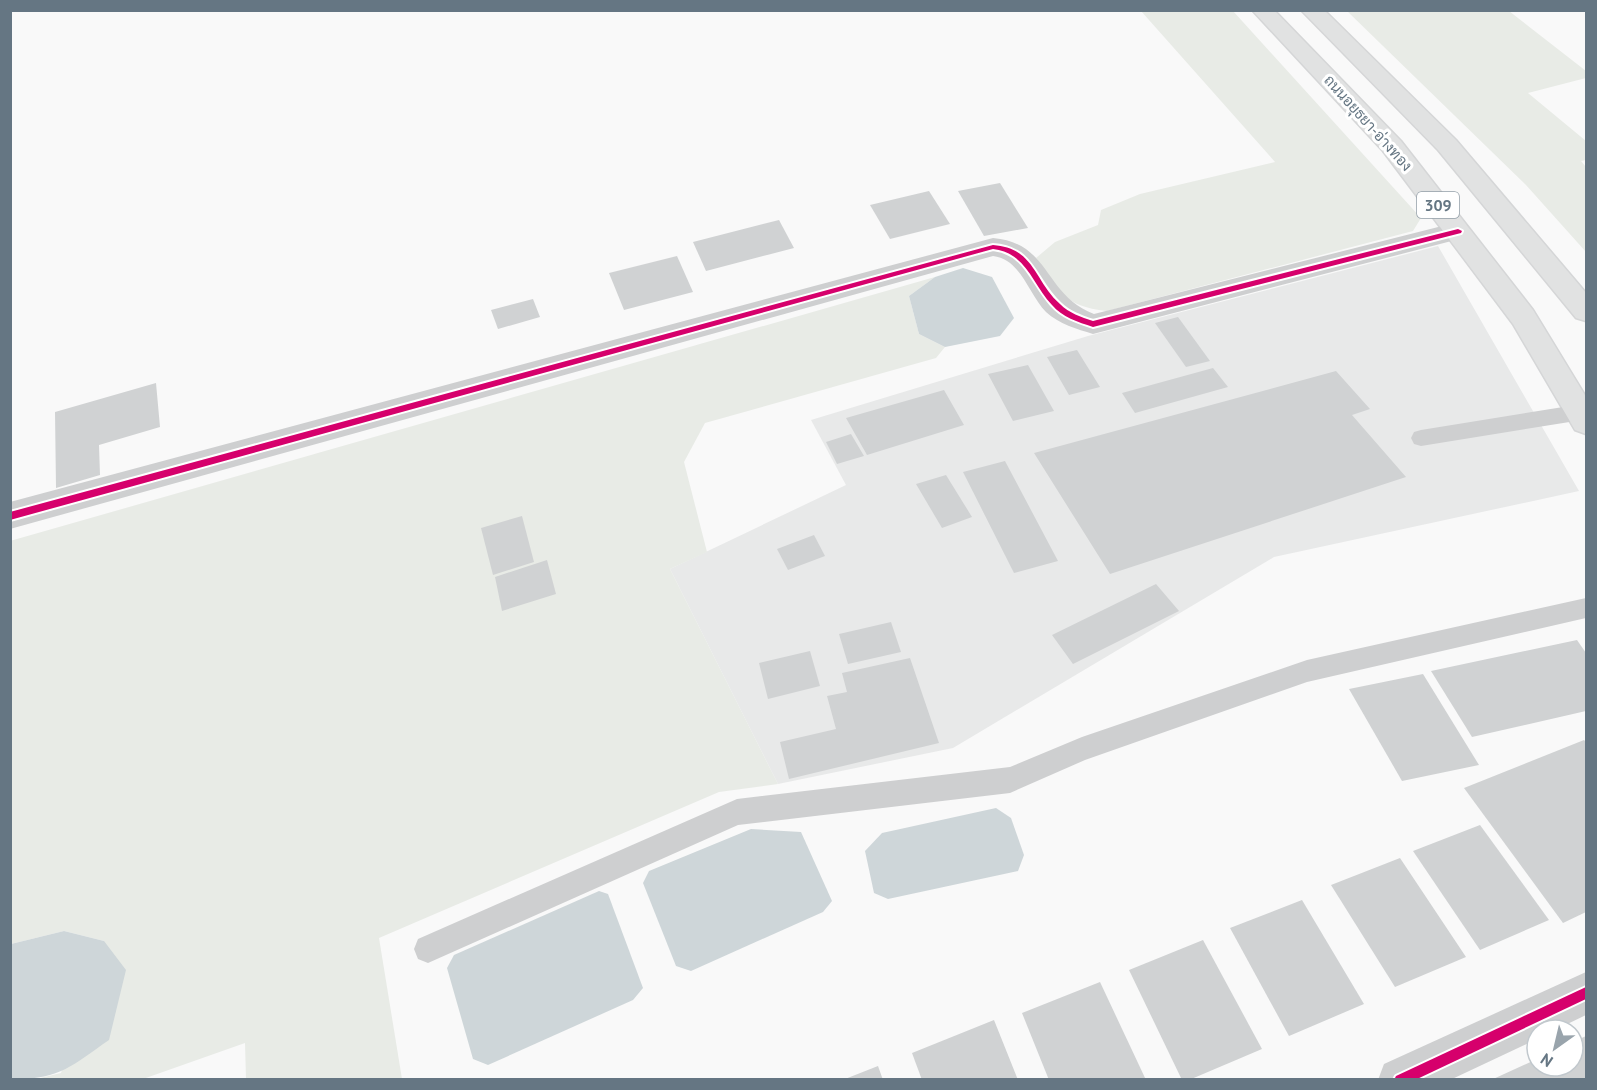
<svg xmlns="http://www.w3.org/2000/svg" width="1597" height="1090" viewBox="0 0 1597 1090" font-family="'PT Sans',Sarabun,sans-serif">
	<rect width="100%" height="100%" fill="#f9f9f9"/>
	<path fill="#e8e9e9" d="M 1438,246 L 1579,491 L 1274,557 L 953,748 L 778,784 L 670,569 L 846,485 L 811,420 L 1088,336 Z"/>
	<g fill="#e8ebe6">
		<path d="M 1141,11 L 1233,11 L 1421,218 L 1413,231 L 1107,311 C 1062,306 1061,291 1036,258 L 1055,242 L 1098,225 L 1101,210 L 1140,194 L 1275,162 Z"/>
		<path d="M 1347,11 L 1509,11 L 1586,71 L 1586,78 L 1528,93 L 1586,141 L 1586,160 L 1581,161 L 1586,167 L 1586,252 L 1526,185 Z"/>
		<path d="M 935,277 L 909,296 L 919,334 L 945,347 L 936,358 L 705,423 L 684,462 L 707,552 L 670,569 L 778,784 L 719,792 L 379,938 L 402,1079 L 246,1079 L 245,1043 L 143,1079 L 36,1079 L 61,1073 L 104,941 L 64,931 L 11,944 L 10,541 Z"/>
	</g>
	<g fill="#ced6d9">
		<path d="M 963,268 L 992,277 L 1014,318 L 1000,336 L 945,347 L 919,334 L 909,296 L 935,277 Z"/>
		<path d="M 996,808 L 1011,818 L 1024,855 L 1018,871 L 888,899 L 874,893 L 865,851 L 882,833 Z"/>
		<path d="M 751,829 L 801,832 L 832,901 L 823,912 L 691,971 L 676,966 L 643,883 L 649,871 Z"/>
		<path d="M 599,891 L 608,894 L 643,988 L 633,1000 L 488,1065 L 473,1059 L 447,968 L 454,955 Z"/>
		<path d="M 64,931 L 104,941 L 126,970 L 109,1040 C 71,1066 60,1080 11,1079 L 11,944 Z"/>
	</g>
	<g fill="#d0d2d3">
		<path d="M 1000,183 L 1028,228 L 984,236 L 958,191 Z"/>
		<path d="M 929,191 L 950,224 L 890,239 L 870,205 Z"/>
		<path d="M 779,220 L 794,248 L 706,271 L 693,242 Z"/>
		<path d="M 677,256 L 693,292 L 624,310 L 609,273 Z"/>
		<path d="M 533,299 L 540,317 L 498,329 L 491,310 Z"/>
		<path d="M 1178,317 L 1210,361 L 1186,367 L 1155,323 Z"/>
		<path d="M 1077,350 L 1100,387 L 1069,395 L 1047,357 Z"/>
		<path d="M 1028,365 L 1054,411 L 1013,421 L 988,374 Z"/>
		<path d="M 1213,368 L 1228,387 L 1135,413 L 1122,393 Z"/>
		<path d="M 1336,371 L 1370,409 L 1352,415 L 1406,477 L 1110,574 L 1034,453 Z"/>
		<path d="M 156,383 L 160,427 L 99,445 L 100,475 L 56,488 L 55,412 Z"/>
		<path d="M 944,390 L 964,425 L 867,455 L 846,418 Z"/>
		<path d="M 851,434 L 864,456 L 837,464 L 826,442 Z"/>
		<path d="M 1005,461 L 1058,561 L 1014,573 L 963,472 Z"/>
		<path d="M 946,475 L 972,517 L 942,528 L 916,484 Z"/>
		<path d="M 522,516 L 534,562 L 493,575 L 481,528 Z"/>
		<path d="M 814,535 L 825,556 L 788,570 L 777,549 Z"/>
		<path d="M 547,560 L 556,594 L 502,611 L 495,577 Z"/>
		<path d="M 1156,584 L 1179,611 L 1073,664 L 1052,635 Z"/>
		<path d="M 891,622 L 901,652 L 848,664 L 839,634 Z"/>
		<path d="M 1577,640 L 1586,653 L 1586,711 L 1472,737 L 1431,671 Z"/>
		<path d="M 810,651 L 820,686 L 768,699 L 759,663 Z"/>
		<path d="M 910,658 L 939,743 L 789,779 L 780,742 L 836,729 L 827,696 L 847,692 L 842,673 Z"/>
		<path d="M 1423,674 L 1479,765 L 1402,781 L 1349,689 Z"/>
		<path d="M 1584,740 L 1586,742 L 1586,912 L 1563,923 L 1464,788 Z"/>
		<path d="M 1480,825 L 1549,920 L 1480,950 L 1413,851 Z"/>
		<path d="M 1400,858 L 1466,957 L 1395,987 L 1331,885 Z"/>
		<path d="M 1302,900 L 1364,1004 L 1289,1036 L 1230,928 Z"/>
		<path d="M 1203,940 L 1262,1049 L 1189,1080 L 1182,1080 L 1129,970 Z"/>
		<path d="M 1100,982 L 1146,1080 L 1049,1080 L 1022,1013 Z"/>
		<path d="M 994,1020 L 1018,1080 L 922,1080 L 912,1053 Z"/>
		<path d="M 1586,1036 L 1586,1080 L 1491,1080 L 1537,1059 L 1537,1066 L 1573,1066 L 1573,1042 Z"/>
		<path d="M 878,1066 L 883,1080 L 845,1080 L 845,1079 Z"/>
	</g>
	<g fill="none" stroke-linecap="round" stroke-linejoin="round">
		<defs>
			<g id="primary">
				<path d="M 1252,10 L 1274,10 L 1401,141 L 1533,310 L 1586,397 L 1586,434 L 1575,430 L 1513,324 L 1383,151 Z"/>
				<path d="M 1301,10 L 1324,10 L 1456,140 L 1586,293 L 1586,321 L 1576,318 L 1438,150 Z"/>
			</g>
		</defs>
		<use href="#primary" stroke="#d5d6d7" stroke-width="3"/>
		<g fill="#cecfd0" fill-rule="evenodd">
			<path d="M 1582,404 L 1586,405 L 1586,419 L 1582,420 L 1421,446 L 1414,444 L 1411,438 L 1414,432 L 1421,430 Z"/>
			<path d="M 1586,598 L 1586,618 L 1307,682 L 1085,760 L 1010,793 L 738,825 L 428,963 L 418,959 L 414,949 L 418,939 L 737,799 L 1010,767 L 1082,737 L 1307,660 Z"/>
		</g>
		<g fill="#cecfd0" fill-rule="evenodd">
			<path d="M 1458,222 L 1467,225 L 1471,231 L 1467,237 L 1093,334 C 1077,329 1059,324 1046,312 C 1029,295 1021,259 993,256 L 10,529 L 10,502 L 993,238 C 1051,243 1043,294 1094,314 Z"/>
			<path d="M 1586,972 L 1586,1015 L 1555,1030 L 1537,1030 L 1537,1039 L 1450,1080 L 1378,1080 L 1384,1064 Z"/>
		</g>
		<use href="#primary" fill="#e1e2e2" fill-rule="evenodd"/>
		<defs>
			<g id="cycleway">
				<path d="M 1458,229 L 1462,231 L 1461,233 L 1093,327 C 1078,322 1062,317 1052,305 C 1032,284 1027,253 993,249 L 10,520 L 10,512 L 993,245 C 1035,248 1034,281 1060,304 C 1069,313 1081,317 1093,321 Z"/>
				<path d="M 1586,987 L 1586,999 L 1415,1080 L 1394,1080 L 1396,1076 Z"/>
			</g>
		</defs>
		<use href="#cycleway" stroke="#fff" stroke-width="4"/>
		<use href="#cycleway" fill="#d6006c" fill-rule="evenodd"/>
	</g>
	<g text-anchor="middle" stroke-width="6" stroke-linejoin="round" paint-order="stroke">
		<g font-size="15" fill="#657683" stroke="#fff">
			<text transform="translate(1368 123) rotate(48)" y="5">ถนนอยุธยา-อ่างทอง</text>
		</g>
		<rect fill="#fff" stroke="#939fa8" stroke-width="1.5" x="1417" y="192" width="42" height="26" rx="4.5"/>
		<g font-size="16" font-weight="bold" fill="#657683">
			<text x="1438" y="211">309</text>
		</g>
	</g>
	<rect width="1597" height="1090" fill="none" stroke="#657683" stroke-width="24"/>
	<g transform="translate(1555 1048) rotate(214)"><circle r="28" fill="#ffffff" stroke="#c1c8cd" stroke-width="1.5"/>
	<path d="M0-4.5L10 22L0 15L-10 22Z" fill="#99a4ac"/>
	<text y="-9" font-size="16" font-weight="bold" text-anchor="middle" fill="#657683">N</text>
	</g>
</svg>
